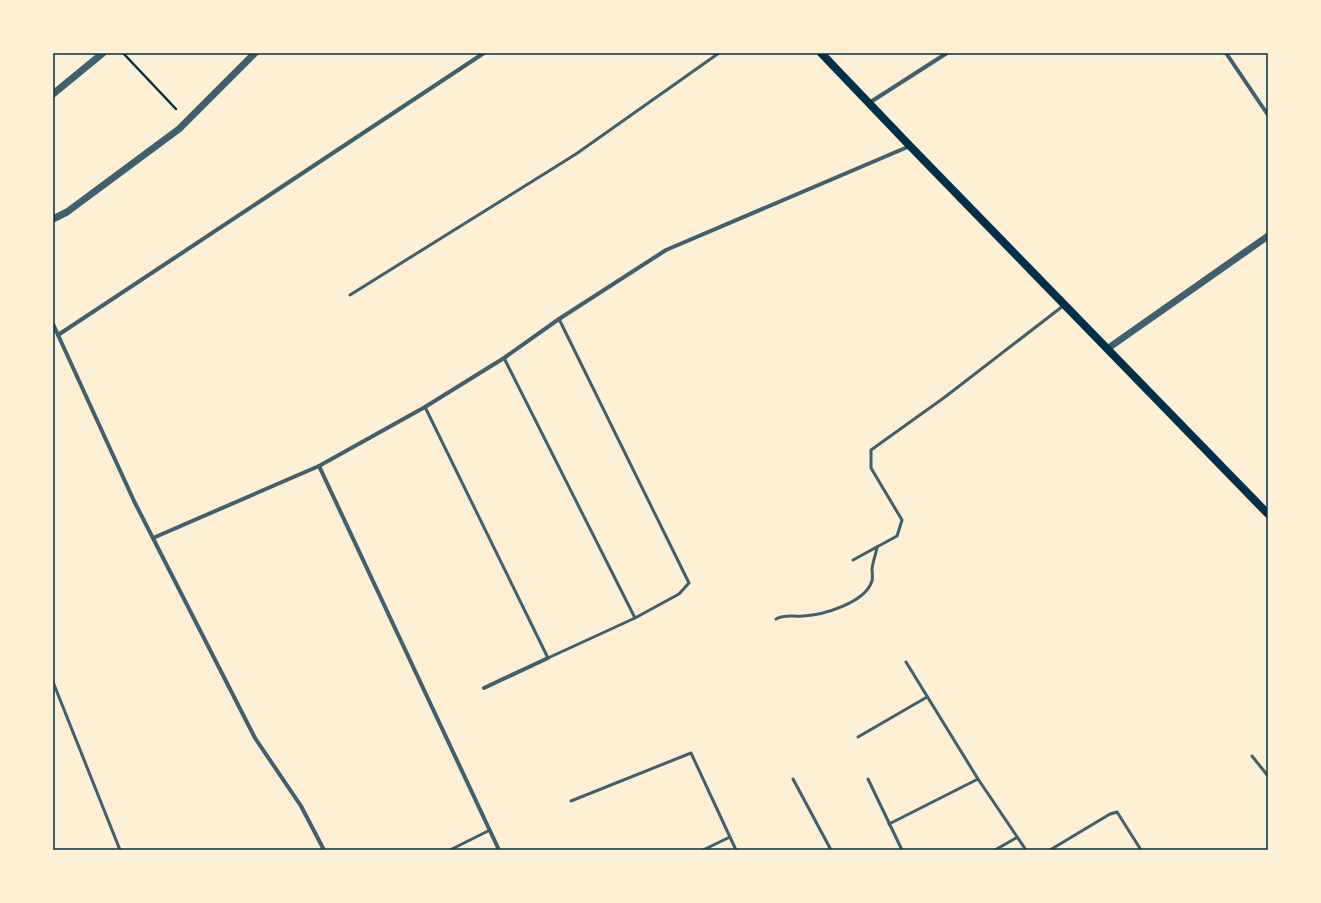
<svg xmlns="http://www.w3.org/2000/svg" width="1321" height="903" viewBox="0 0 1321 903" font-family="Rubik,sans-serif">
	<rect width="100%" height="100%" fill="#fdf0d5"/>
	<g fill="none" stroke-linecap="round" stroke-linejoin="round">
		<path stroke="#003049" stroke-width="2.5" d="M 123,53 L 176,109"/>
		<g stroke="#3f606c" stroke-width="3">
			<path d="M 350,295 L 576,154 L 719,53"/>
			<path d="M 559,319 L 689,583 L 679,594 L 635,618"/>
			<path d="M 425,407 L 548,658 L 635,618 L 504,358"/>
			<path d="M 853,560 L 897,536 L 902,520 L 871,468 L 871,450 L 945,397 L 1063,306"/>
			<path d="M 776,619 C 785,614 793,617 803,616 C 823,615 865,603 872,581 C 873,577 872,572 872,569 C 873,561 876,554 877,547"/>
			<path d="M 906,662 L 978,779 L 1026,850"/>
			<path d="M 53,682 L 120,850"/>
			<path d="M 858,737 L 927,697"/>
			<path d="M 1252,756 L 1268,776"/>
			<path d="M 793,779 L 831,850"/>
			<path d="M 868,779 L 902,850"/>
			<path d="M 571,801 L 691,753 L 736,850"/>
			<path d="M 889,824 L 978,779"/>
			<path d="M 450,850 L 490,830"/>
			<path d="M 703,850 L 730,837"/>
			<path d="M 995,850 L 1016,838"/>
			<path d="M 1050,850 L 1110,814 L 1117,812 L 1141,850"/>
		</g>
		<g stroke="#3f606c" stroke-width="4">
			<path d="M 1226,53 L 1268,115"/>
			<path d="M 869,103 L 947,53"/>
			<path d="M 53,324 L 134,501 L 255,738 L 301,806 L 324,850"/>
			<path d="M 58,335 L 484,53"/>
			<path d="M 319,466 L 499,850"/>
			<path d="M 153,538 L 319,466 L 425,407 L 504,358 L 559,319 L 666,250 L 910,146"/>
			<path d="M 484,688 L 548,658"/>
		</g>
		<g stroke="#3f606c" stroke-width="7">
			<path d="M 53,94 L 103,53"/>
			<path d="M 53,219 L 67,212 L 179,129 L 255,53"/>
			<path d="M 1107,349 L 1268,236"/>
		</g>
		<path stroke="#003049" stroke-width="8" d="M 821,53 L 910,146 L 1268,514"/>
	</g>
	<rect width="1321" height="903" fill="none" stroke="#fdf0d5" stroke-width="108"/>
	<rect x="54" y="54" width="1213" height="795" fill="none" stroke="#003049" stroke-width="1.5"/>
</svg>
